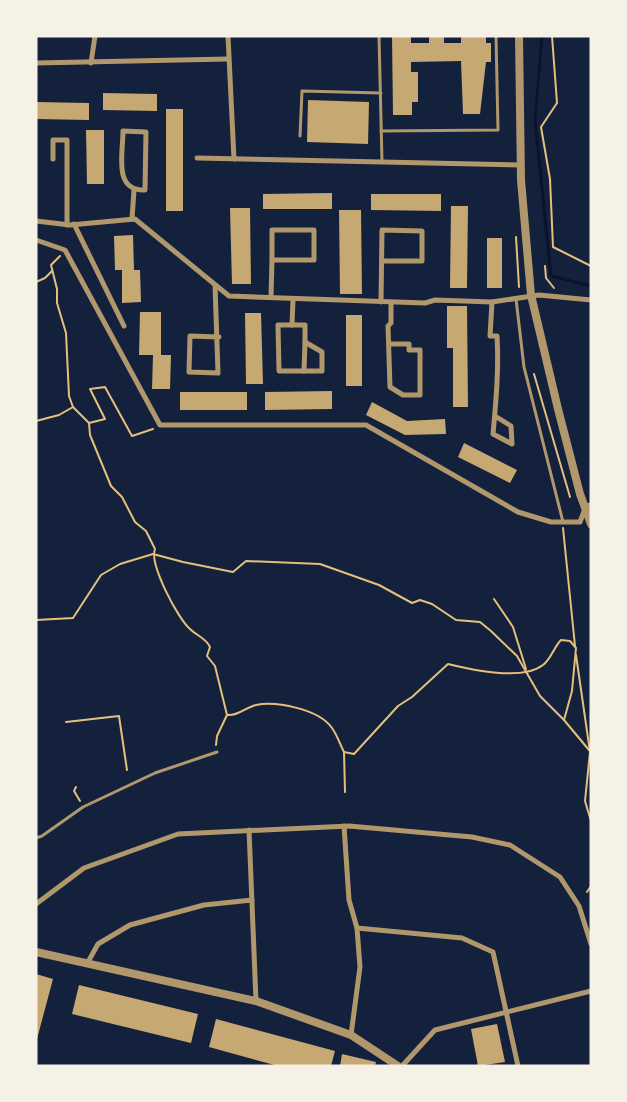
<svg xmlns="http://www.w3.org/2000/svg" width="627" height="1102" viewBox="0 0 627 1102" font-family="'Libre Baskerville',serif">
	<rect width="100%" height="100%" fill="#14213d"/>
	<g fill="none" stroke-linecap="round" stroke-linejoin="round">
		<path stroke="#0b132b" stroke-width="3" d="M 542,36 L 535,120 L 551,276 L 591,286"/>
	</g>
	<g fill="#c6a872">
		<path d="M 392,36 L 411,36 L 411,43 L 429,43 L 429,37 L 444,37 L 444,43 L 461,43 L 461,36 L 486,36 L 486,43 L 491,43 L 491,62 L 486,62 L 480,114 L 463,114 L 461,61 L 411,62 L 411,72 L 418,72 L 418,102 L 412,102 L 412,115 L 393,115 Z"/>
		<path d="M 103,93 L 157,94 L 157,111 L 103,110 Z"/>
		<path d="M 308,100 L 369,102 L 368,144 L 307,142 Z"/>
		<path d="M 36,102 L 89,103 L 89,120 L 36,119 Z"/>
		<rect x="166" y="109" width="17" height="102"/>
		<path d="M 86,130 L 104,130 L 104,184 L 87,184 Z"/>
		<path d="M 332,193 L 332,209 L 263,209 L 263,194 Z"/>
		<path d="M 371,194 L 441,194 L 441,211 L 371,210 Z"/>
		<path d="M 451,206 L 468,206 L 467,288 L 450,288 Z"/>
		<path d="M 230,208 L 250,208 L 251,284 L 232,284 Z"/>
		<path d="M 339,210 L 361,210 L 362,294 L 340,294 Z"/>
		<path d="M 133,235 L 134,270 L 140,270 L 141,302 L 122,303 L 122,270 L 115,270 L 114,236 Z"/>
		<rect x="487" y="238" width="15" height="50"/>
		<path d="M 447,306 L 467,306 L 468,407 L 453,407 L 453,348 L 447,348 Z"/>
		<path d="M 140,312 L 161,312 L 161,355 L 171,355 L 170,389 L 152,389 L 153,355 L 139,355 Z"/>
		<path d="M 245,313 L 261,313 L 263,384 L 246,384 Z"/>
		<rect x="346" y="315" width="16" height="71"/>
		<path d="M 332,391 L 332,409 L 265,410 L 265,392 Z"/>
		<rect x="180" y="392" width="67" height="18"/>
		<path d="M 372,402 L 407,421 L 445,419 L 446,434 L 405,435 L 366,415 Z"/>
		<path d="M 464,443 L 517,470 L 510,483 L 458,457 Z"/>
		<path d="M 36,974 L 53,979 L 37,1039 L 36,1039 Z"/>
		<path d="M 79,985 L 198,1014 L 191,1043 L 72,1014 Z"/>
		<path d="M 216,1019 L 335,1051 L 331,1066 L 278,1066 L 209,1047 Z"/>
		<path d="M 497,1024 L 505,1062 L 478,1066 L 471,1029 Z"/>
		<path d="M 342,1054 L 376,1062 L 375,1066 L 340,1066 Z"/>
	</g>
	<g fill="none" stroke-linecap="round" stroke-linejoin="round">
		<g stroke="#e5c07b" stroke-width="2">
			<path d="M 552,36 L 557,103 L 541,127 L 550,179 L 553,247 L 591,266"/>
			<path d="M 516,237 L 519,287"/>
			<path d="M 60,256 L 51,265 L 57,289 L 57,303 L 66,333 L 69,396 L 73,407 L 89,423"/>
			<path d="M 545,266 L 546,278 L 554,288"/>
			<path d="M 36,282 L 45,278 L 52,271"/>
			<path d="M 534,374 L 570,497"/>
			<path d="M 36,421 L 59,415 L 73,407"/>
			<path d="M 153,429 L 132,436 L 105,387 L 90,389 L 105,419 L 89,423 L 90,435 L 111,486 L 122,497 L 135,522 L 146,531 L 155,549 C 149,564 178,619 190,629 C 197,636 206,638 210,647 L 207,656 L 215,666 L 227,715"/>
			<path d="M 563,528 L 575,646"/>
			<path d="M 494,599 L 513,627 L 526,669"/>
			<path d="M 36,620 L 73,618 L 101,575 L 120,564 L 153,554 L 183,562 L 233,572 L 246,561 L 320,564 L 379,585 L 412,603 L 420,600 L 432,604 L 456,620 L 480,622 L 491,631 L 517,656 L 540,696 L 564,720 L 572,691 L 576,648 L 570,641 L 561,640 C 554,647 551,659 543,665 C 522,681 472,670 448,664 L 412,697 L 398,706 L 354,754 L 344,752 C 340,744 337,735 332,728 C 319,709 276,701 256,705 C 244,708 239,716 227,715 L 217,736 L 216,745"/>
			<path d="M 576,655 L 590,752 L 585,801 L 591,821"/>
			<path d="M 564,720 L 589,750"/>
			<path d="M 66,722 L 119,716 L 127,770"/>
			<path d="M 344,752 L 345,792"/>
			<path d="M 76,787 L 74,791 L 80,801"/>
			<path d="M 587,892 L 591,886"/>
		</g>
		<g stroke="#b1986c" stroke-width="3">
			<path d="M 379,36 L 382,162"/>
			<path d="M 381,131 L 498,130 L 496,36"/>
			<path d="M 300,136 L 302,91 L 381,93"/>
			<path d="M 516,299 L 524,367 L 563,522"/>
			<path d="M 36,838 L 42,836 L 83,807 L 155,773 L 217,752"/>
		</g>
		<g stroke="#b1986c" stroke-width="5">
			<path d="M 228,36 L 234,159"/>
			<path d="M 36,63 L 228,59"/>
			<path d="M 91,63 L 95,36"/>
			<path d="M 123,131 L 146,132 L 145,190 C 113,191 123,154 123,131 Z"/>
			<path d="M 197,158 L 521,165"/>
			<path d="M 53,159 L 53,140 L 67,140 L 67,225"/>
			<path d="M 132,219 L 134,190"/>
			<path d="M 36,221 L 70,225 L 135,219 L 229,296 L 425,303 L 435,300 L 492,302 L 539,295 L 591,300"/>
			<path d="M 74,224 L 124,326"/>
			<rect x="272" y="230" width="42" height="30"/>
			<path d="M 36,240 L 65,250 L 160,425 L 366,425 L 518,512 L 551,522 L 580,522 L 586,506 L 591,505"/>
			<path d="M 215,285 L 218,373 L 189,372 L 190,336 L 219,337"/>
			<path d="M 271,297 L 272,260"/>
			<path d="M 381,302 L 382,230 L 422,231 L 422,261 L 382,261"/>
			<path d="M 492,302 L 490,336 L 497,336 C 499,369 496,401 493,434 L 512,444 L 511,426 L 495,416"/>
			<path d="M 278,325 L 305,325 L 305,342 L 322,352 L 322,371 L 279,371 Z"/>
			<path d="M 292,325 L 293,300"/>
			<path d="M 389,344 L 409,344 L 409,350 L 420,350 L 420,395 L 403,395 L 390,387 L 388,326 L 391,323 L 391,303"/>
			<path d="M 304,371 L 305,342"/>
			<path d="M 344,826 L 349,900 L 357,928 L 360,967 L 351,1035"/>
			<path d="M 249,830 L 256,1001"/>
			<path d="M 36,904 L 84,868 L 178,834 L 349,826 L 472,837 L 510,845 L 560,877 L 579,906 L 591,944"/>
			<path d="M 357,928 L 462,938 L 493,952 L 518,1066"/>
			<path d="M 88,962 L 98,944 L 130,925 L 204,905 L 252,900"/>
			<path d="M 402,1066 L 435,1030 L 591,991"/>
		</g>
		<g stroke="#b1986c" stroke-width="8">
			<path d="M 519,36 L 521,180 L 531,295 L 558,409 L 580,494 L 591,524"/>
			<path d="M 36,952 L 256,1001 L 351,1035 L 398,1066"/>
		</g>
	</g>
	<rect width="627" height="1102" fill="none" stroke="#f6f1e7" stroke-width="75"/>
</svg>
